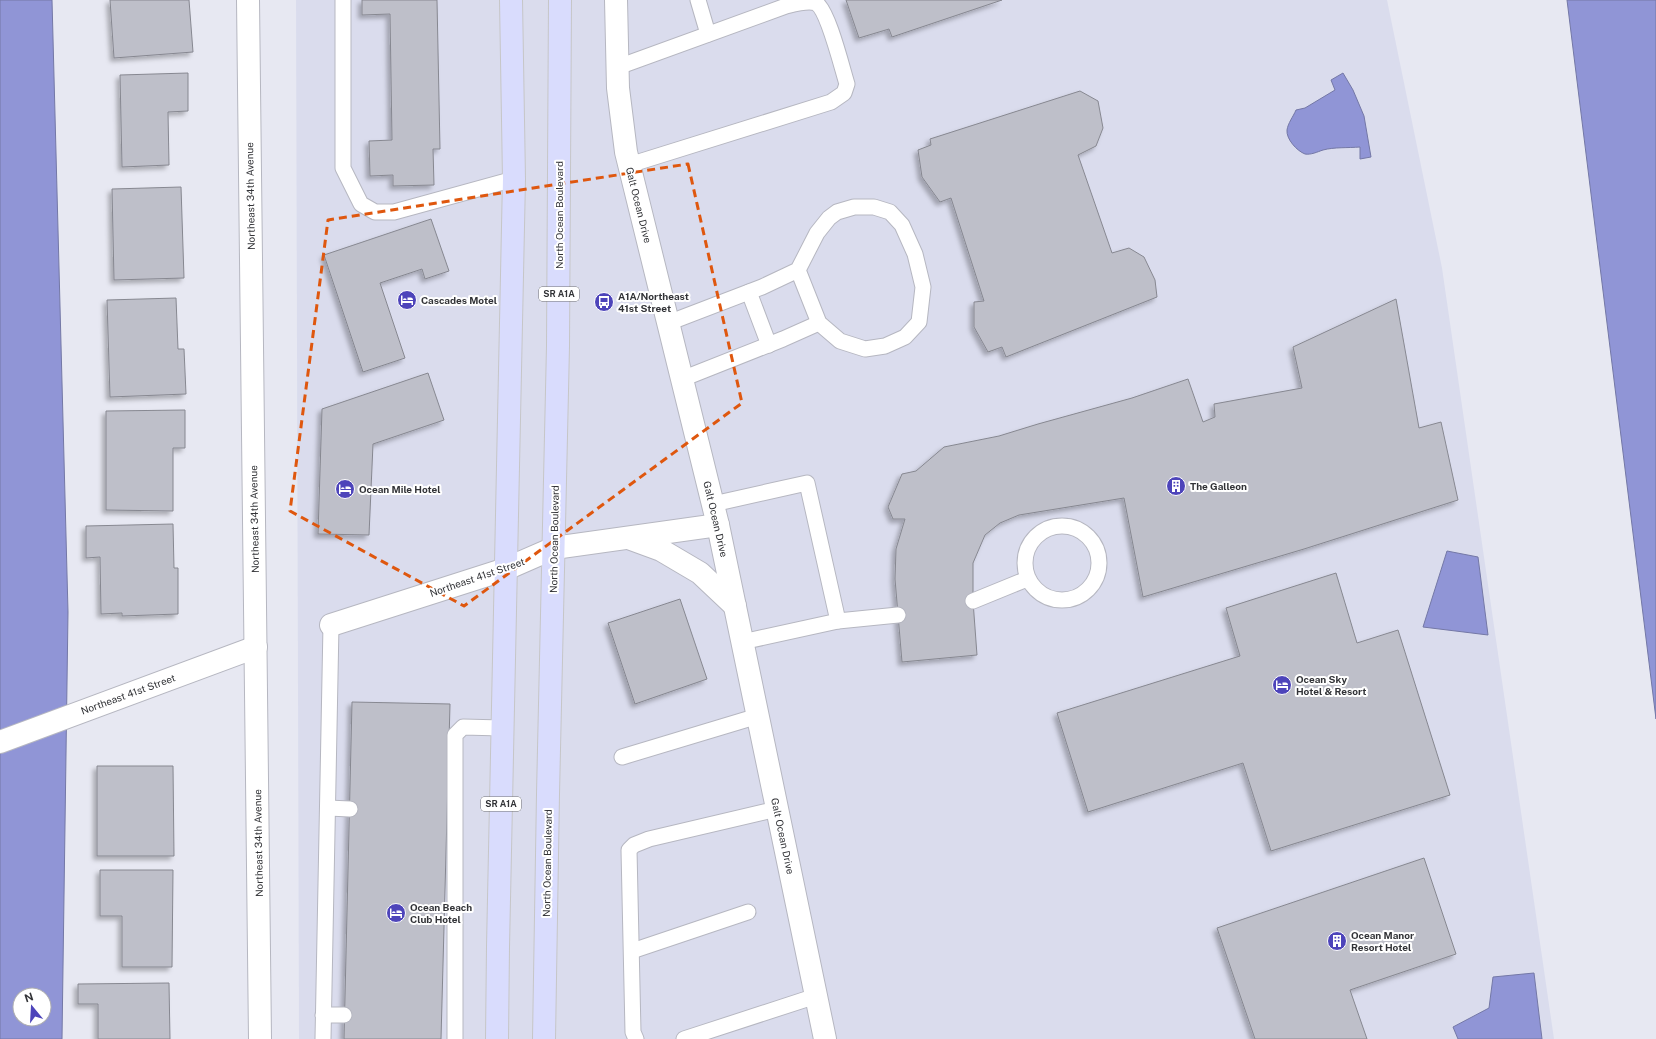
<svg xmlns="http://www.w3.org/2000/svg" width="1656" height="1039" viewBox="0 0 1656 1039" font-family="'Public Sans',sans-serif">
	<defs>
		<filter id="shadow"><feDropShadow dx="-3.5" dy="3.5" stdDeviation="2" flood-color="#0004"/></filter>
	</defs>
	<rect width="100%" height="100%" fill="#e7e8f2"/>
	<path fill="#dadced" d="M 296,0 L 1387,0 L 1442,268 L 1554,1039 L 299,1039 Z"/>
	<g fill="#9095d6" stroke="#7478a6" fill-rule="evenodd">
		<path d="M 0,0 L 52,0 L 68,612 L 62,1039 L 0,1039 ZM 20,995 L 44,995 L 44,1019 L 20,1019 Z"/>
		<path d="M 1567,0 L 1656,0 L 1656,719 Z"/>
		<path d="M 1343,73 L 1353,90 L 1364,116 L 1371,157 L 1360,159 L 1360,147 C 1348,148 1334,147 1323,150 C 1317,152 1311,155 1305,154 C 1297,151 1286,139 1287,130 C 1288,123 1293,117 1296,110 L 1305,108 L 1335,90 L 1331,80 Z"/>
		<path d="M 1447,551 L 1478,557 L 1488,635 L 1423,627 Z"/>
		<path d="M 1534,973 L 1542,1039 L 1458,1039 L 1453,1027 L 1489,1008 L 1493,977 Z"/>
	</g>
	<g fill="#bebfc9" stroke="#878891" filter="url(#shadow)">
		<path d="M 110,0 L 189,0 L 193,52 L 114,58 Z"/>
		<path d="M 362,0 L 437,0 L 440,149 L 433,149 L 434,185 L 393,186 L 393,175 L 370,176 L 369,141 L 392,140 L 390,14 L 362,15 Z"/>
		<path d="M 846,0 L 1002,0 L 892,37 L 889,29 L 859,38 Z"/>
		<path d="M 188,73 L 188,111 L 168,112 L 169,165 L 122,167 L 120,75 Z"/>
		<path d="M 1080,91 L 1098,101 L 1103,128 L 1096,146 L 1078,155 L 1112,253 L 1129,248 L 1144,257 L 1155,280 L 1157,297 L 1006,357 L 1002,347 L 988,352 L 974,327 L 974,302 L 984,301 L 951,198 L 940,202 L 922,177 L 918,150 L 931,145 L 930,139 Z"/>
		<path d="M 181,187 L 184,278 L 114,280 L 112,189 Z"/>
		<path d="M 431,219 L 449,271 L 425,279 L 422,269 L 380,283 L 405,358 L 363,372 L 324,255 Z"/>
		<path d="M 176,298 L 178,349 L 184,349 L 186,394 L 110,397 L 107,300 Z"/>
		<path d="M 1396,299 L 1419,428 L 1441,422 L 1458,500 L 1304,549 L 1143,597 L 1124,498 L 1019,515 L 1000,523 L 985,535 L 973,563 L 973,601 L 977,655 L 902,662 L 895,579 L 896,549 L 905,519 L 893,519 L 888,507 L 902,474 L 916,471 L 944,447 L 999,436 L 1038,424 L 1132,398 L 1188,379 L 1203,422 L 1215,417 L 1214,404 L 1302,388 L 1293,347 Z"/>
		<path d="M 428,373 L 444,420 L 373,444 L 369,535 L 318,534 L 322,409 Z"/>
		<path d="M 185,410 L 185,448 L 173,448 L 173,511 L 106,510 L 106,411 Z"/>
		<path d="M 173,524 L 174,568 L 178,568 L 178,614 L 122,616 L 122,613 L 101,614 L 100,557 L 86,558 L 86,526 Z"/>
		<path d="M 1336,573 L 1357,643 L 1398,630 L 1450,795 L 1271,851 L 1243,763 L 1088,812 L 1057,713 L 1240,656 L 1226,608 Z"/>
		<path d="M 680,599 L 707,679 L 635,704 L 608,623 Z"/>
		<path d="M 352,702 L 450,704 L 441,1039 L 344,1039 Z"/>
		<path d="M 97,766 L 173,766 L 174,856 L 97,856 Z"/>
		<path d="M 1424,858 L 1456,954 L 1350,990 L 1367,1039 L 1255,1039 L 1217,928 Z"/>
		<path d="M 100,870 L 173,870 L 172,967 L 122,967 L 122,916 L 100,916 Z"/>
		<path d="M 169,983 L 170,1039 L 98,1039 L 98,1004 L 78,1004 L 78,984 Z"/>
	</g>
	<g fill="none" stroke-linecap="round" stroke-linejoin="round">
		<defs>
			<g id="lane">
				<path d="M 343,0 L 343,168 L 361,204 L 375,212 L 394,212 L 514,179"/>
				<path d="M 698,0 L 708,34"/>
				<path d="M 618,67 L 786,6 C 794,4 808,0 816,3 C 828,10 842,68 847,84 L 844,93 L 831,102 L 629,165"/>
				<path d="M 749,292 L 769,345"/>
				<path d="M 668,323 L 762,287 L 798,270 L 817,233 L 829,218 L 837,212 L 854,207 L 874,207 L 890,212 L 902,225 L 915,254 L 923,287 L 919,322 L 905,337 L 885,346 L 865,349 L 840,341 L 819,323 L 798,270"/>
				<path d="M 682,379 L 783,339 L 819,323"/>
				<path d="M 713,504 L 807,483 L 838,621"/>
				<circle cx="1062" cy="563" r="37"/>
				<path d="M 973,601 L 1027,579"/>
				<path d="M 742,642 L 838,621 L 898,615"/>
				<path d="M 622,757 L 758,716"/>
				<path d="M 328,808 L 350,809"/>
				<path d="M 632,951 L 748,912"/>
				<path d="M 323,1015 L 344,1015"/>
				<path d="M 323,1039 L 331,625"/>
				<path d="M 455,1039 L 455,735 L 463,727 L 502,728"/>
				<path d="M 636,1039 L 633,1032 L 629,850 L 634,845 L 649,839 L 777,809"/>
				<path d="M 684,1039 L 816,996"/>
			</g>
			<g id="street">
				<path d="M 248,0 L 260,1039"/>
				<path d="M 616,0 L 618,88 L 626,152 L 718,525 L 825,1039"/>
				<path d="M 631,539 L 661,550 L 700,573 L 735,606"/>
				<path d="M 331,625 L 506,569 L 554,548 L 718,525"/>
				<path d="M 0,742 L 256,647"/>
			</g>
			<g id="primary">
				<path d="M 497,1039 L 498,947 L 514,179 L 511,0"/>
				<path d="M 544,1039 L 548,794 L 558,346 L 560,0"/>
			</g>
		</defs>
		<use href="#lane" stroke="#b6b7c1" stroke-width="17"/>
		<use href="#street" stroke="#b6b7c1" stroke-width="24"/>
		<use href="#primary" stroke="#c6c6c7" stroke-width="24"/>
		<use href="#lane" stroke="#fff" stroke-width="15"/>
		<use href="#street" stroke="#fff" stroke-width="22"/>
		<use href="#primary" stroke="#d9dcfd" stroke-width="22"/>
	</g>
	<path fill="none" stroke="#df570e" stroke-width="3" stroke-dasharray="8 5" stroke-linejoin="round" d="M 688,164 L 742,403 L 464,606 L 290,511 L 328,220 Z"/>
	<defs>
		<symbol id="hotel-disc" viewBox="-11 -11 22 22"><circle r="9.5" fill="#4d44ba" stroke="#fff"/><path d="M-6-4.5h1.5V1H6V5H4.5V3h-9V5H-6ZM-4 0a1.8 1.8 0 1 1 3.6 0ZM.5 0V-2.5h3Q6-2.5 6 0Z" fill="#fff"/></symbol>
		<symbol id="bus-disc" viewBox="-11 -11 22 22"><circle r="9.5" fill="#4d44ba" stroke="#fff"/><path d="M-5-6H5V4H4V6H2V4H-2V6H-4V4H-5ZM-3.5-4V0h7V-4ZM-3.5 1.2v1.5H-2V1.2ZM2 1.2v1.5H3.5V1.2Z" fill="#fff"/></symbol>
		<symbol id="building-disc" viewBox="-11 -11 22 22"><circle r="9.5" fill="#4d44ba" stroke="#fff"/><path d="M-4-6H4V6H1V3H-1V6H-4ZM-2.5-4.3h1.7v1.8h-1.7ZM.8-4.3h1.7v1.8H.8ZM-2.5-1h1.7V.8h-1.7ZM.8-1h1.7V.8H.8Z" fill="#fff"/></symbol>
	</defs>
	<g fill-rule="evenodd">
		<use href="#hotel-disc" x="396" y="289" width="22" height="22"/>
		<use href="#bus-disc" x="593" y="291" width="22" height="22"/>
		<use href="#building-disc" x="1165" y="475" width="22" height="22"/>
		<use href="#hotel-disc" x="334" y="478" width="22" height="22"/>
		<use href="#hotel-disc" x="1271" y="674" width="22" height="22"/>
		<use href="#hotel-disc" x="385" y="902" width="22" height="22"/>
		<use href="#building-disc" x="1326" y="930" width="22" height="22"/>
	</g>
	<g text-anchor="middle" stroke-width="4" stroke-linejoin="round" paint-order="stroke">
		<g fill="#fff" stroke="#707073" stroke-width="1">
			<rect x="539" y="287" width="40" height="14" rx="3"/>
			<rect x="481" y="797" width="40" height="14" rx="3"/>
		</g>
		<g font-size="9" font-weight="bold" fill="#323337">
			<text x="559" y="297">SR A1A</text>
			<text x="501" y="807">SR A1A</text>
		</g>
		<g font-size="10" fill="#323337" stroke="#fff">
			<text transform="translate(250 196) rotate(-91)" y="4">Northeast 34th Avenue</text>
			<text transform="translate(639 205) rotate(76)" y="4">Galt Ocean Drive</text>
			<text transform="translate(559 215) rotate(-90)" y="4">North Ocean Boulevard</text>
			<text transform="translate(254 519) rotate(-91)" y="4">Northeast 34th Avenue</text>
			<text transform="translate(716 519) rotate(77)" y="4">Galt Ocean Drive</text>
			<text transform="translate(554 539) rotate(-89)" y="4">North Ocean Boulevard</text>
			<text transform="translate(477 577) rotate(-19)" y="4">Northeast 41st Street</text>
			<text transform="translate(128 694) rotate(-20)" y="4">Northeast 41st Street</text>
			<text transform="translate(783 836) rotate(78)" y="4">Galt Ocean Drive</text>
			<text transform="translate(258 843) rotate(-91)" y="4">Northeast 34th Avenue</text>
			<text transform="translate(547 863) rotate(-89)" y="4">North Ocean Boulevard</text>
		</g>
		<g font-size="10" font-weight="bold" fill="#323337" stroke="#fff" text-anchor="start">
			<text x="618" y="300">A1A/Northeast<tspan x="618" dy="12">41st Street</tspan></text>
			<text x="421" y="304">Cascades Motel</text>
			<text x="1190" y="490">The Galleon</text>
			<text x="359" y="493">Ocean Mile Hotel</text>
			<text x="1296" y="683">Ocean Sky<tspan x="1296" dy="12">Hotel &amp; Resort</tspan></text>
			<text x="410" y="911">Ocean Beach<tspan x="410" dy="12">Club Hotel</tspan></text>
			<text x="1351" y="939">Ocean Manor<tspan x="1351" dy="12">Resort Hotel</tspan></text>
		</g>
	</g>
	<g transform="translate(32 1007) rotate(342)"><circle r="19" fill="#ffffff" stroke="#adadaf"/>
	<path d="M0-3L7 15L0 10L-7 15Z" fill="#4d44ba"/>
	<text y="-6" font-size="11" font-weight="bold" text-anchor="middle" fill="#323337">N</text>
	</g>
</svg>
